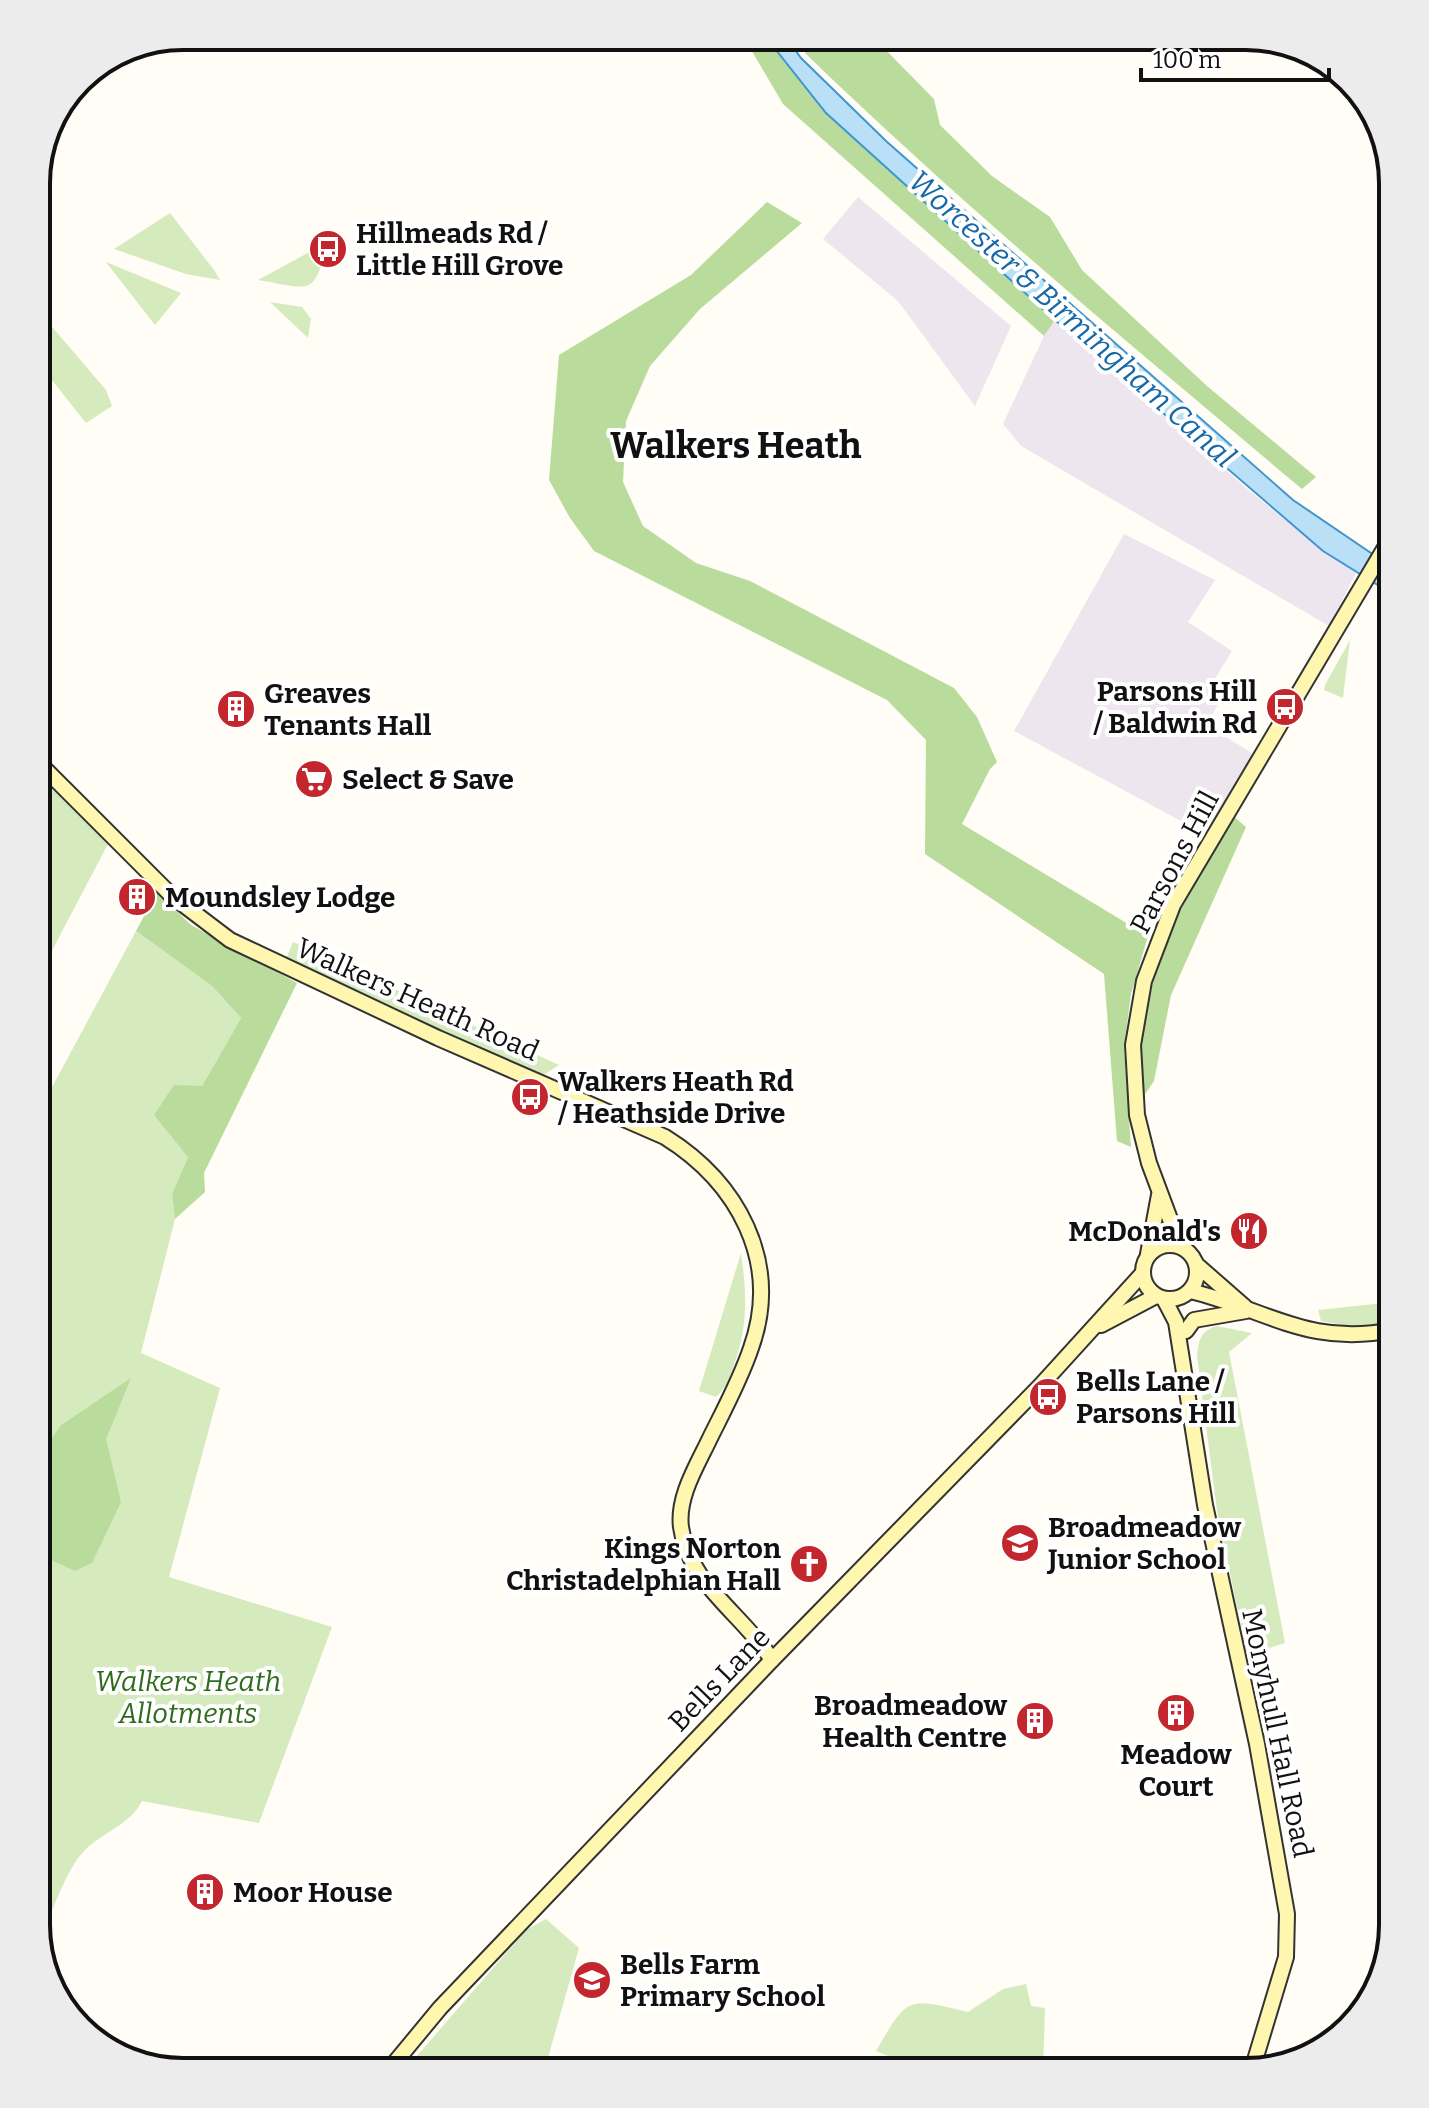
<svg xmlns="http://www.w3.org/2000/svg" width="1429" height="2108" viewBox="0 0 1429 2108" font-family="Bitter,serif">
	<rect width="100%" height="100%" fill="#fffdf5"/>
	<g fill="#eee6ef">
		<path d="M 858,197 L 1011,326 L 975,406 L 898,301 L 823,239 Z"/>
		<path d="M 1055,320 L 1245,487 L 1323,551 L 1356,573 L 1329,626 L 1021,446 L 1003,424 L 1044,336 Z"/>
		<path d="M 1124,534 L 1215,580 L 1188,622 L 1232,651 L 1211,685 L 1224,693 L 1207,725 L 1255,755 L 1207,835 L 1014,731 Z"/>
	</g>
	<g fill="#d5ebbd">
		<path d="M 170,213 L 214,270 L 220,280 L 186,274 L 114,249 Z"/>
		<path d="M 326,243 C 316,299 308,288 258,280 Z"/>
		<path d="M 106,262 L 181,293 L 155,325 Z"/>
		<path d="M 270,302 L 302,307 L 311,319 L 308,338 Z"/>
		<path d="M 36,308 L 106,390 L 112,406 L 86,423 L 36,360 Z"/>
		<path d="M 1350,640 L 1343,698 L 1324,690 L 1325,685 Z"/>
		<path d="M 36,770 L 109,842 L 36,981 Z"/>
		<path d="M 136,931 L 212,986 L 241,1018 L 202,1086 L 188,1157 L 172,1194 L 175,1219 L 141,1353 L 220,1388 L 169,1577 L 332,1627 L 259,1823 L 142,1801 C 130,1825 103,1832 85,1850 C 66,1869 50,1916 40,1942 L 36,1925 L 36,1481 L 60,1426 L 36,1461 L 36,1117 Z"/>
		<path d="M 293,942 L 559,1065 L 542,1076 L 526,1071 L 370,1003 L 286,959 Z"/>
		<path d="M 741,1253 C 747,1295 748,1325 734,1365 C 730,1376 725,1390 716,1397 L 699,1391 Z"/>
		<path d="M 1393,1302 L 1393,1322 L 1388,1324 L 1349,1326 L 1321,1321 L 1318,1310 Z"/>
		<path d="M 1217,1326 L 1252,1333 L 1229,1352 L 1285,1643 L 1247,1655 L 1217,1511 L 1197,1356 C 1199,1340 1200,1331 1217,1326 Z"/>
		<path d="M 546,1919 L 579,1948 L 544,2072 L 403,2072 L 526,1930 Z"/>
		<path d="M 1026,1984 L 1031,2006 L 1045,2008 L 1043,2072 L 914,2072 L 912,2066 L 876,2051 C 908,1996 907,1997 968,2012 L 1003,1989 Z"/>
	</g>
	<g fill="#b9dc9c">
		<path d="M 743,36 L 765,36 L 826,113 L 1055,320 L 1044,336 L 783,104 Z"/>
		<path d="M 794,36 L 872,36 L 934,99 L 940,125 L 992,176 L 1050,217 L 1082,270 L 1207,386 L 1316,477 L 1302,489 C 1133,347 964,207 806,54 Z"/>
		<path d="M 767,202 L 802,223 L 700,309 L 650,366 L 626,421 L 623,482 L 643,526 L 696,563 L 750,581 L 954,688 L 977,717 L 997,762 L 990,769 L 962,824 L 1148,936 L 1131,994 L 1124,1047 L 1131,1147 L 1117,1141 L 1104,974 L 925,854 L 926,740 L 887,700 L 594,551 L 570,518 L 549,480 L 559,355 L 691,275 Z"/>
		<path d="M 1232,815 L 1246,827 L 1171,995 L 1154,1081 L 1143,1097 L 1138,1048 L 1161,946 Z"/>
		<path d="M 157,892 L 191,925 L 297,983 L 204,1173 L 205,1192 L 175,1219 L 172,1194 L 188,1157 L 154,1115 L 174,1085 L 202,1086 L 241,1018 L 212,986 L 136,931 Z"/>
		<path d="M 131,1378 L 106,1439 L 121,1502 L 92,1563 L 75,1571 L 44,1557 L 36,1548 L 36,1461 L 60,1426 Z"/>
	</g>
	<path fill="#b9e0f7" stroke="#3f96cf" stroke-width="2" d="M 765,36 L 785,36 L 801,58 L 886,141 L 1293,500 L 1393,568 L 1393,591 L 1381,587 L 1323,551 L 1055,320 L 826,113 Z"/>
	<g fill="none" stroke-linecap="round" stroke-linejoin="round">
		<defs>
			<g id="secondary">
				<path d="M 36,760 L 172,896 L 230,940 L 438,1038 L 665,1137 C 737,1182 782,1261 751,1348 C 741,1378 725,1408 711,1436 C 698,1464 677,1496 681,1527 C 688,1584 744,1615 772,1660"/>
				<circle cx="1170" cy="1272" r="27"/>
				<path d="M 1180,1246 L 1149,1163 L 1137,1115 L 1133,1045 L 1144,981 L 1173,905 L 1393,534"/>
				<path d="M 1148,1254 L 1159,1195"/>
				<path d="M 1197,1265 L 1245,1307"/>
				<path d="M 1190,1291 C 1266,1309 1308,1347 1393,1330"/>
				<path d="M 1164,1299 L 1176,1322 L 1205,1505 L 1257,1744 L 1287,1914 L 1286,1957 L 1252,2070"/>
				<path d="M 1101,1325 L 1156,1296"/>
				<path d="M 1186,1331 L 1194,1320 L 1246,1311"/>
				<path d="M 387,2072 L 440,2008 L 772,1660 L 1041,1385 L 1142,1274"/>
			</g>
		</defs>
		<use href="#secondary" stroke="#333" stroke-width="18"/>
		<use href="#secondary" stroke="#fff6b0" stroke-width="14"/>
	</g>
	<defs>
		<symbol id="bus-disc" viewBox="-11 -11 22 22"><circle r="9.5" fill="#c4262e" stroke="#fff"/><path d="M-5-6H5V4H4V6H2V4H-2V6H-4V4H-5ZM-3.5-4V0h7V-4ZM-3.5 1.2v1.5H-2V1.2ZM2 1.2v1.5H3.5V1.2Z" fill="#fff"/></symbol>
		<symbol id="building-disc" viewBox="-11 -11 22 22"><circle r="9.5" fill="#c4262e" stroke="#fff"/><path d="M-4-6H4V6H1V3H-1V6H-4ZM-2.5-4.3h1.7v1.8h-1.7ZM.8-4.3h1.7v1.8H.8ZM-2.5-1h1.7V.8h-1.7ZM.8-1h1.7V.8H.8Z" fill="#fff"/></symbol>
		<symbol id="supermarket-disc" viewBox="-11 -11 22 22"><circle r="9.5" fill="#c4262e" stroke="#fff"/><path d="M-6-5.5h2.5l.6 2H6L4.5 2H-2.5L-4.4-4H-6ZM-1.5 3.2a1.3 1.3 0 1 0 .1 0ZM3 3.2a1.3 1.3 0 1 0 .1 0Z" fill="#fff"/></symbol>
		<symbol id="restaurant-disc" viewBox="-11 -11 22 22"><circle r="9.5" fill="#c4262e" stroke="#fff"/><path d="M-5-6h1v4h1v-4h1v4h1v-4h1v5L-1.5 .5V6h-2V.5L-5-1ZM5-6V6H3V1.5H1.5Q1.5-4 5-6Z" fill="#fff"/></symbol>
		<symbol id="school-disc" viewBox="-11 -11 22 22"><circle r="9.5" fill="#c4262e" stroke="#fff"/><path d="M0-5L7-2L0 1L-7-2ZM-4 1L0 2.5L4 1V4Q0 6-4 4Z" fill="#fff"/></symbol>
		<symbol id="church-disc" viewBox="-11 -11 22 22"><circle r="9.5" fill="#c4262e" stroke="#fff"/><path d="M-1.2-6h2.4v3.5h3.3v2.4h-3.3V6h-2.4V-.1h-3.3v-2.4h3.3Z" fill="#fff"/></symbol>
	</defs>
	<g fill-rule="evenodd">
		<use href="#bus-disc" x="306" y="227" width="44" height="44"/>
		<use href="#bus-disc" x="1263" y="685" width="44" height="44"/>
		<use href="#building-disc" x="214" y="687" width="44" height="44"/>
		<use href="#supermarket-disc" x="292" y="757" width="44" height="44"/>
		<use href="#building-disc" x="115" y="875" width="44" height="44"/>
		<use href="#bus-disc" x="508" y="1075" width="44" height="44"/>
		<use href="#restaurant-disc" x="1227" y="1209" width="44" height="44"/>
		<use href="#bus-disc" x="1026" y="1375" width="44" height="44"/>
		<use href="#school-disc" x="998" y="1521" width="44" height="44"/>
		<use href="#church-disc" x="787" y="1542" width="44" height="44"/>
		<use href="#building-disc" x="1154" y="1691" width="44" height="44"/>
		<use href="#building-disc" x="1013" y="1699" width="44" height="44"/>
		<use href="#building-disc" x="183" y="1870" width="44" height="44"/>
		<use href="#school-disc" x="570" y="1958" width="44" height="44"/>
	</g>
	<g text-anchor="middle" stroke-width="8" stroke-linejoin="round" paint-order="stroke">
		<g font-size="28" font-weight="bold" fill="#111" stroke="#fff" text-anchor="start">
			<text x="356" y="243">Hillmeads Rd /<tspan x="356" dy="32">Little Hill Grove</tspan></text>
			<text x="1257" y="701" text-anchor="end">Parsons Hill<tspan x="1257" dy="32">/ Baldwin Rd</tspan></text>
			<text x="264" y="703">Greaves<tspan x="264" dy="32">Tenants Hall</tspan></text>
			<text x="342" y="789">Select &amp; Save</text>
			<text x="165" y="907">Moundsley Lodge</text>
			<text x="558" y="1091">Walkers Heath Rd<tspan x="558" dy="32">/ Heathside Drive</tspan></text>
			<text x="1221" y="1241" text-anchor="end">McDonald's</text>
			<text x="1076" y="1391">Bells Lane /<tspan x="1076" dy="32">Parsons Hill</tspan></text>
			<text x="1048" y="1537">Broadmeadow<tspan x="1048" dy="32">Junior School</tspan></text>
			<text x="781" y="1558" text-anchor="end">Kings Norton<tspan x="781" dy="32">Christadelphian Hall</tspan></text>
			<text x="1007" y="1715" text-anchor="end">Broadmeadow<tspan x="1007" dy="32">Health Centre</tspan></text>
			<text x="1176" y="1764" text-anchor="middle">Meadow<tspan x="1176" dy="32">Court</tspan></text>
			<text x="233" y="1902">Moor House</text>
			<text x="620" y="1974">Bells Farm<tspan x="620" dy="32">Primary School</tspan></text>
		</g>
		<g font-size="28" fill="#111" stroke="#fff">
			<text transform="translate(1174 862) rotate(-62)" y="10">Parsons Hill</text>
			<text transform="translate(418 999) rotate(24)" y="10">Walkers Heath Road</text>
			<text transform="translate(719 1679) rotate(-46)" y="10">Bells Lane</text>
			<text transform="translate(1278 1733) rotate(78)" y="10">Monyhull Hall Road</text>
		</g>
		<g font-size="28" font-style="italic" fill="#2f6b1f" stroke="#fff">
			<text x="188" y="1691">Walkers Heath<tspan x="188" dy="32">Allotments</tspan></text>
		</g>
		<g font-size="30" font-style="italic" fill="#1768a6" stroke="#fff">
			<text transform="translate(1072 319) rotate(42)" y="10">Worcester &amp; Birmingham Canal</text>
		</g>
		<g font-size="36" font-weight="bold" fill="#111" stroke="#fff">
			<text x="736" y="458">Walkers Heath</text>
		</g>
	</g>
	<path d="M0 0H1429V2108H0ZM183 50H1246A133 133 0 0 1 1379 183V1925A133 133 0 0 1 1246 2058H183A133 133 0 0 1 50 1925V183A133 133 0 0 1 183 50Z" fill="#ececec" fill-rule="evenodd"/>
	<path fill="none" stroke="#111" stroke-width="4" d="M183 50H1246A133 133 0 0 1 1379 183V1925A133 133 0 0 1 1246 2058H183A133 133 0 0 1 50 1925V183A133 133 0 0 1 183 50Z"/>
	<path d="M1141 68v12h188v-12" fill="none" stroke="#111111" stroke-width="4"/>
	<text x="1153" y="68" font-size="24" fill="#111111" stroke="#ffffff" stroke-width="6" paint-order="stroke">100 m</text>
</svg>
